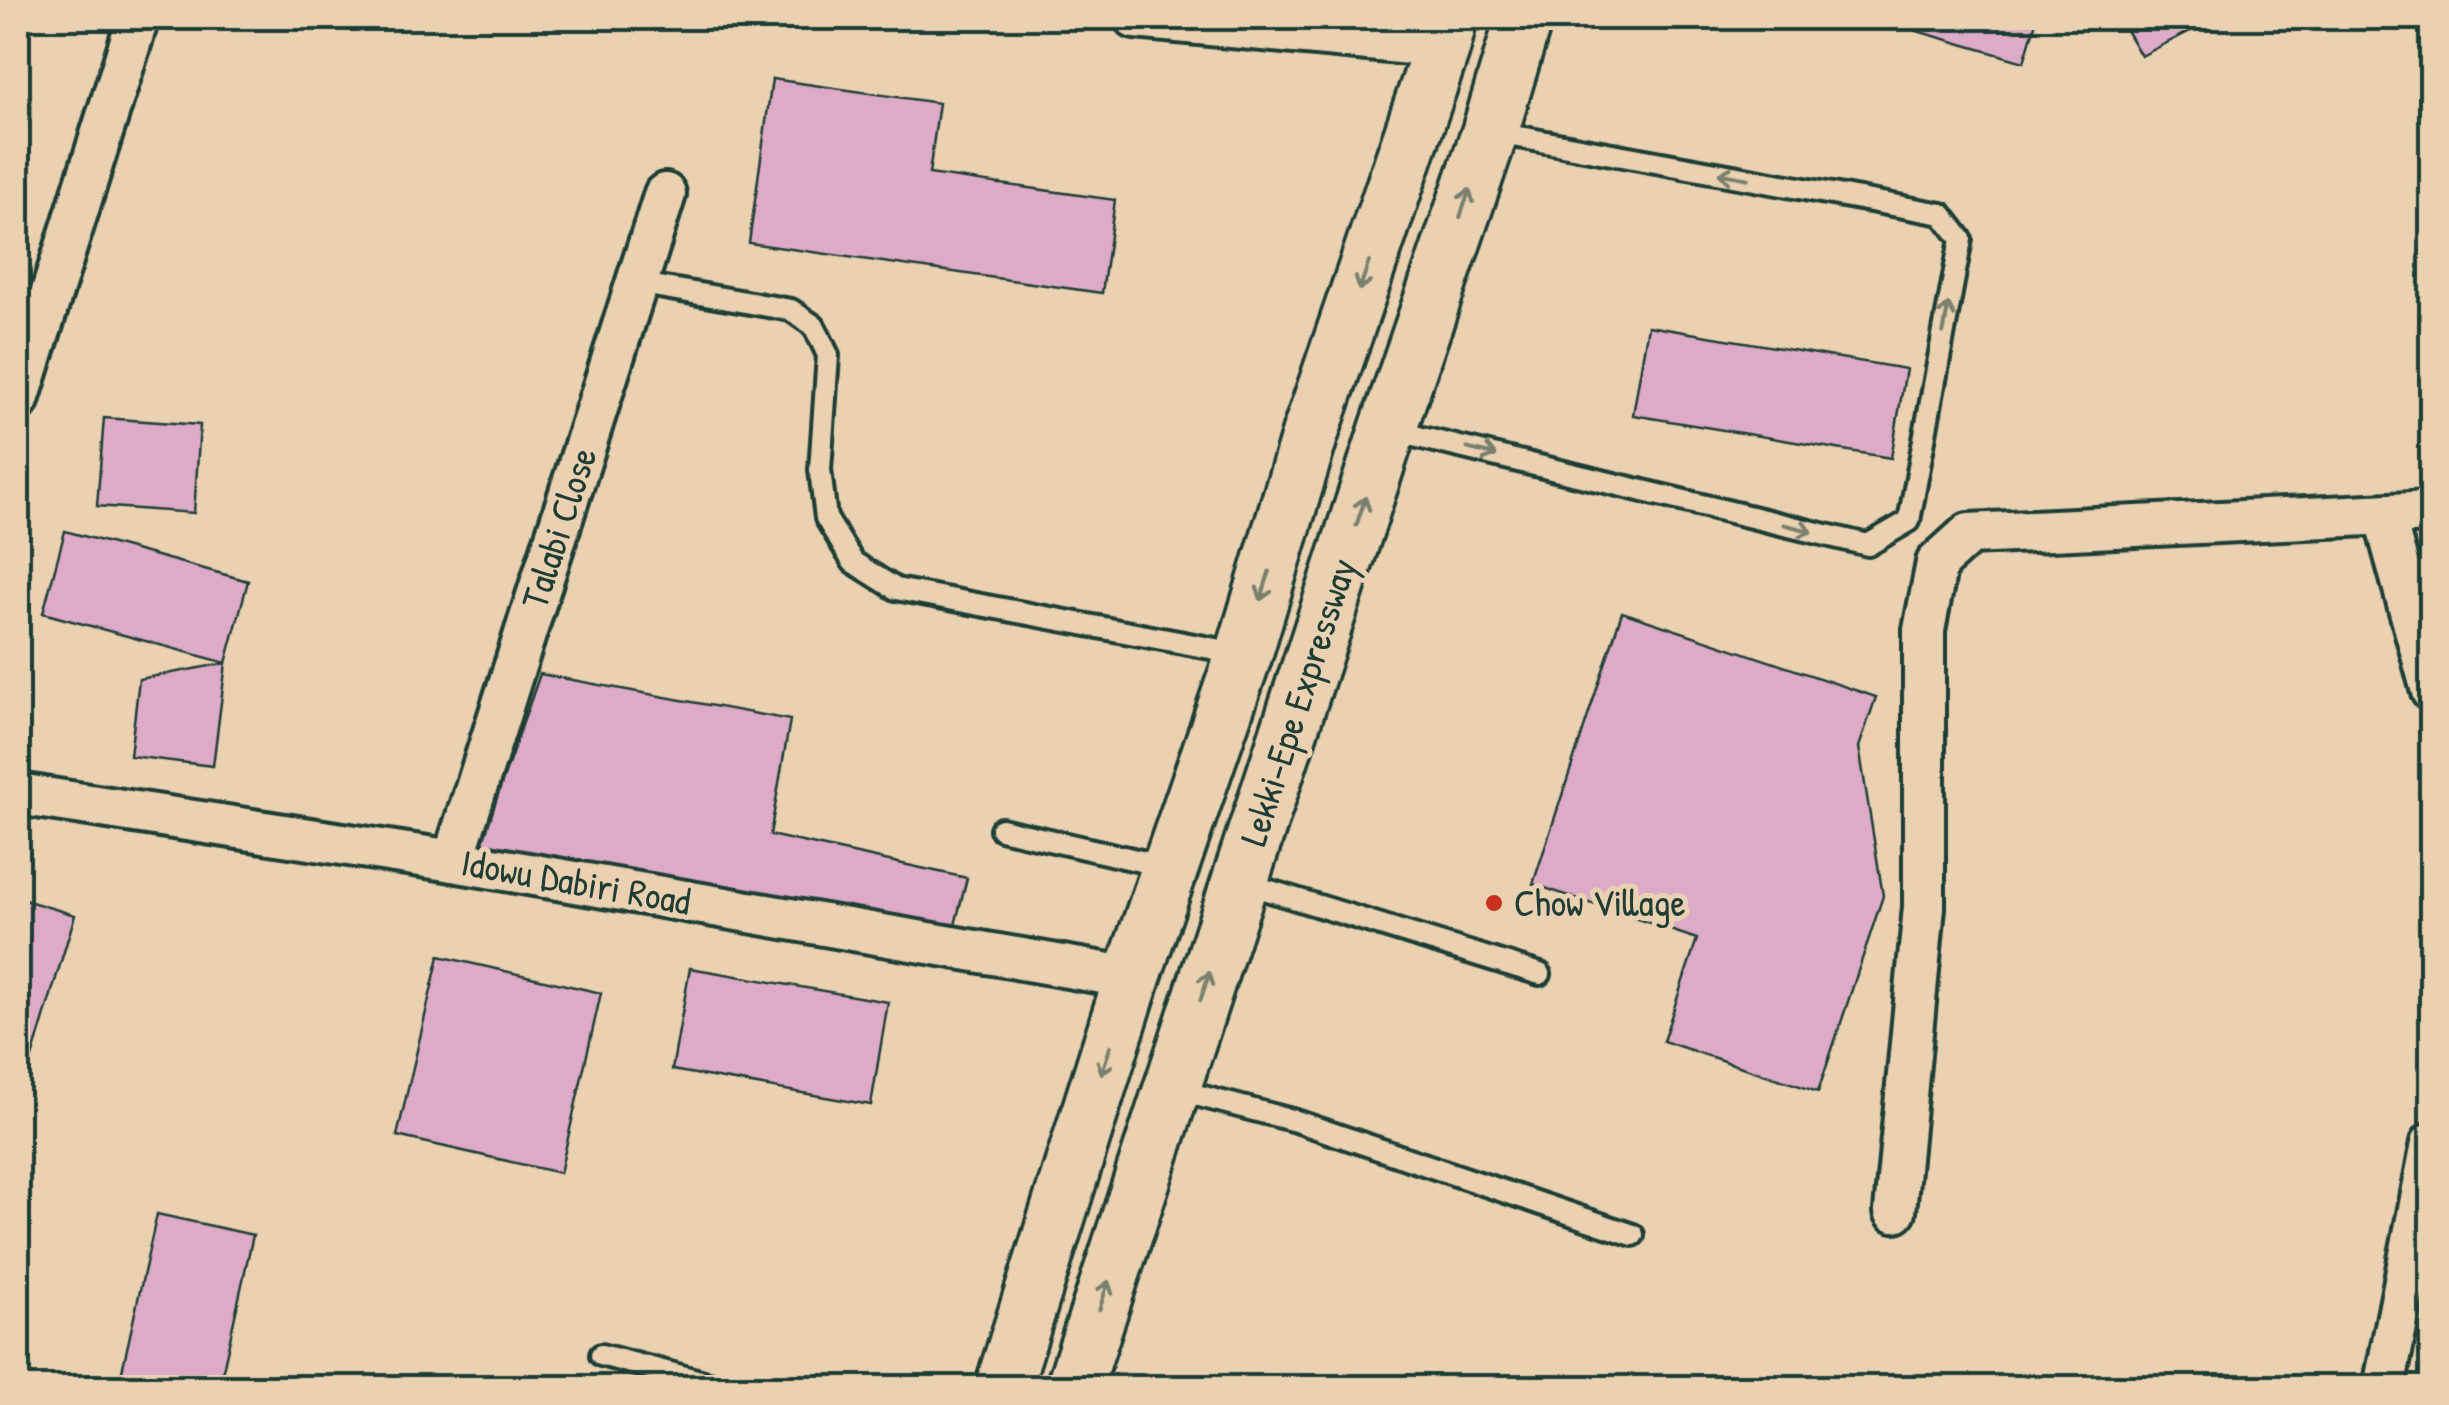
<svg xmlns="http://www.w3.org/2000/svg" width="2449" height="1405" viewBox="0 0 2449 1405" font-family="'Patrick Hand',sans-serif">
	<rect width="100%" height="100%" fill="#ead1b2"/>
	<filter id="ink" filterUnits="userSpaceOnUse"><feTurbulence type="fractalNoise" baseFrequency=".01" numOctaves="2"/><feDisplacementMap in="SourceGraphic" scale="20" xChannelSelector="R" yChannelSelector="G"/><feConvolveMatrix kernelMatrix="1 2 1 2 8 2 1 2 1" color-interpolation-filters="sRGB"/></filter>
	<g filter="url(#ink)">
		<g fill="#deabc7" stroke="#1f3d34" stroke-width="2.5">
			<path d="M 1872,18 L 2037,18 L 2024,62 Z"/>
			<path d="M 2119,18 L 2216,18 L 2141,56 Z"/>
			<path d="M 772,79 L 939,103 L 929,174 L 1115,200 L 1102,293 L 749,243 Z"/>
			<path d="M 1648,326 L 1906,369 L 1891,458 L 1633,415 Z"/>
			<path d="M 104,418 L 200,425 L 194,513 L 97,506 Z"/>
			<path d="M 65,531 L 248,581 L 226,663 L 43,613 Z"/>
			<path d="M 1622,612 L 1876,697 L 1859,747 L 1883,896 L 1818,1092 L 1663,1041 L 1697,939 L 1533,884 Z"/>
			<path d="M 226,663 L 213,766 L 130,756 L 139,679 Z"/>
			<path d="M 540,674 L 790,720 L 770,835 L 967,878 L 952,937 L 480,845 Z"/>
			<path d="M 18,898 L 75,915 L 19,1101 L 18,1100 Z"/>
			<path d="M 439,956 L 601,993 L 560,1173 L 397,1136 Z"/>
			<path d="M 690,968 L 888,1002 L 871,1105 L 672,1070 Z"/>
			<path d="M 157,1214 L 253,1235 L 219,1388 L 152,1388 L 120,1380 Z"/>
		</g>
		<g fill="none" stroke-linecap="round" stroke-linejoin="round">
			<defs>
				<g id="service">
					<path d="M 636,283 L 791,310 L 814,326 L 828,355 L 820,470 L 826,518 L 853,562 L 896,589 L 1242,654"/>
					<path d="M 1389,430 L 1868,545 L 1909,521 L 1961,239 L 1942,214 L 1491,132"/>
					<path d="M 1001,829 L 1167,867"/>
					<path d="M 1241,882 L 1540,974"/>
					<path d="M 1173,1089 L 1296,1121 L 1633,1235"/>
					<path d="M 601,1355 L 727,1388"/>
				</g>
				<g id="minor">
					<path d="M 1135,18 L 1442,47"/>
					<path d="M 18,400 L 138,18"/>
					<path d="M 2384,515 L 2432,691"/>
					<path d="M 18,794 L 453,861 L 1132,978"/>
					<path d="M 453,861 L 665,194"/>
					<path d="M 1895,1211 L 1924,907 L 1924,630 L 1937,563 L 1969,534 L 2432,512"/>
					<path d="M 2384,1388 L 2432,1143"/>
				</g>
				<g id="trunk">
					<path d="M 1003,1388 L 1132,978 L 1244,654 L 1310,434 L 1442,47 L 1449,18"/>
					<path d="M 1074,1388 L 1388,429 L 1490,132 L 1524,18"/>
				</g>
			</defs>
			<use href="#service" stroke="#1f3d34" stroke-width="28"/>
			<use href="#minor" stroke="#1f3d34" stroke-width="48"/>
			<use href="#trunk" stroke="#1f3d34" stroke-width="62"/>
			<use href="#service" stroke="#ead1b2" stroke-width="20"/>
			<use href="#minor" stroke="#ead1b2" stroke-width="40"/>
			<use href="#trunk" stroke="#ead1b2" stroke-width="55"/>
		</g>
		<defs><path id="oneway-shaft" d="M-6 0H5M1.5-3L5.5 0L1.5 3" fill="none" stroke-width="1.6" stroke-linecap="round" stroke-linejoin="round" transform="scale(2.5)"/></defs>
		<g stroke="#7a806d">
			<use href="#oneway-shaft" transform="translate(1733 176) rotate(-170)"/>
			<use href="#oneway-shaft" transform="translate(1465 203) rotate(-71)"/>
			<use href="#oneway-shaft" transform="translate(1364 276) rotate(109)"/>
			<use href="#oneway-shaft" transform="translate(1946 318) rotate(-80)"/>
			<use href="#oneway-shaft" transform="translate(1482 452) rotate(14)"/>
			<use href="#oneway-shaft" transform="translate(1361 511) rotate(-72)"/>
			<use href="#oneway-shaft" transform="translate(1798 528) rotate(14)"/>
			<use href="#oneway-shaft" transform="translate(1265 586) rotate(107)"/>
			<use href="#oneway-shaft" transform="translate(1205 986) rotate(-72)"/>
			<use href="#oneway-shaft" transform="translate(1106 1060) rotate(108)"/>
			<use href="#oneway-shaft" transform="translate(1104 1295) rotate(-72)"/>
		</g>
	</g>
	<circle fill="#c8321e" stroke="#ead1b2" stroke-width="4" cx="1494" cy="903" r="10"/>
	<g text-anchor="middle" stroke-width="10" stroke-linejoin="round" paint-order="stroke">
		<g font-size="38" fill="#1f3d34" stroke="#ead1b2">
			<text transform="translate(559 528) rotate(-72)" y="13">Talabi Close</text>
			<text transform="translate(1298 702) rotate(-72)" y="13">Lekki-Epe Expressway</text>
			<text transform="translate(576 882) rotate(10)" y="13">Idowu Dabiri Road</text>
		</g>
		<g font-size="38" fill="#1f3d34" stroke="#ead1b2" text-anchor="start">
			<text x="1514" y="916">Chow Village</text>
		</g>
	</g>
	<rect width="2449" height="1405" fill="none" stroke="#ead1b2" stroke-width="60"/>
	<rect x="30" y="30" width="2389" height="1345" fill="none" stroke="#1f3d34" stroke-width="4" filter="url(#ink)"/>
</svg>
